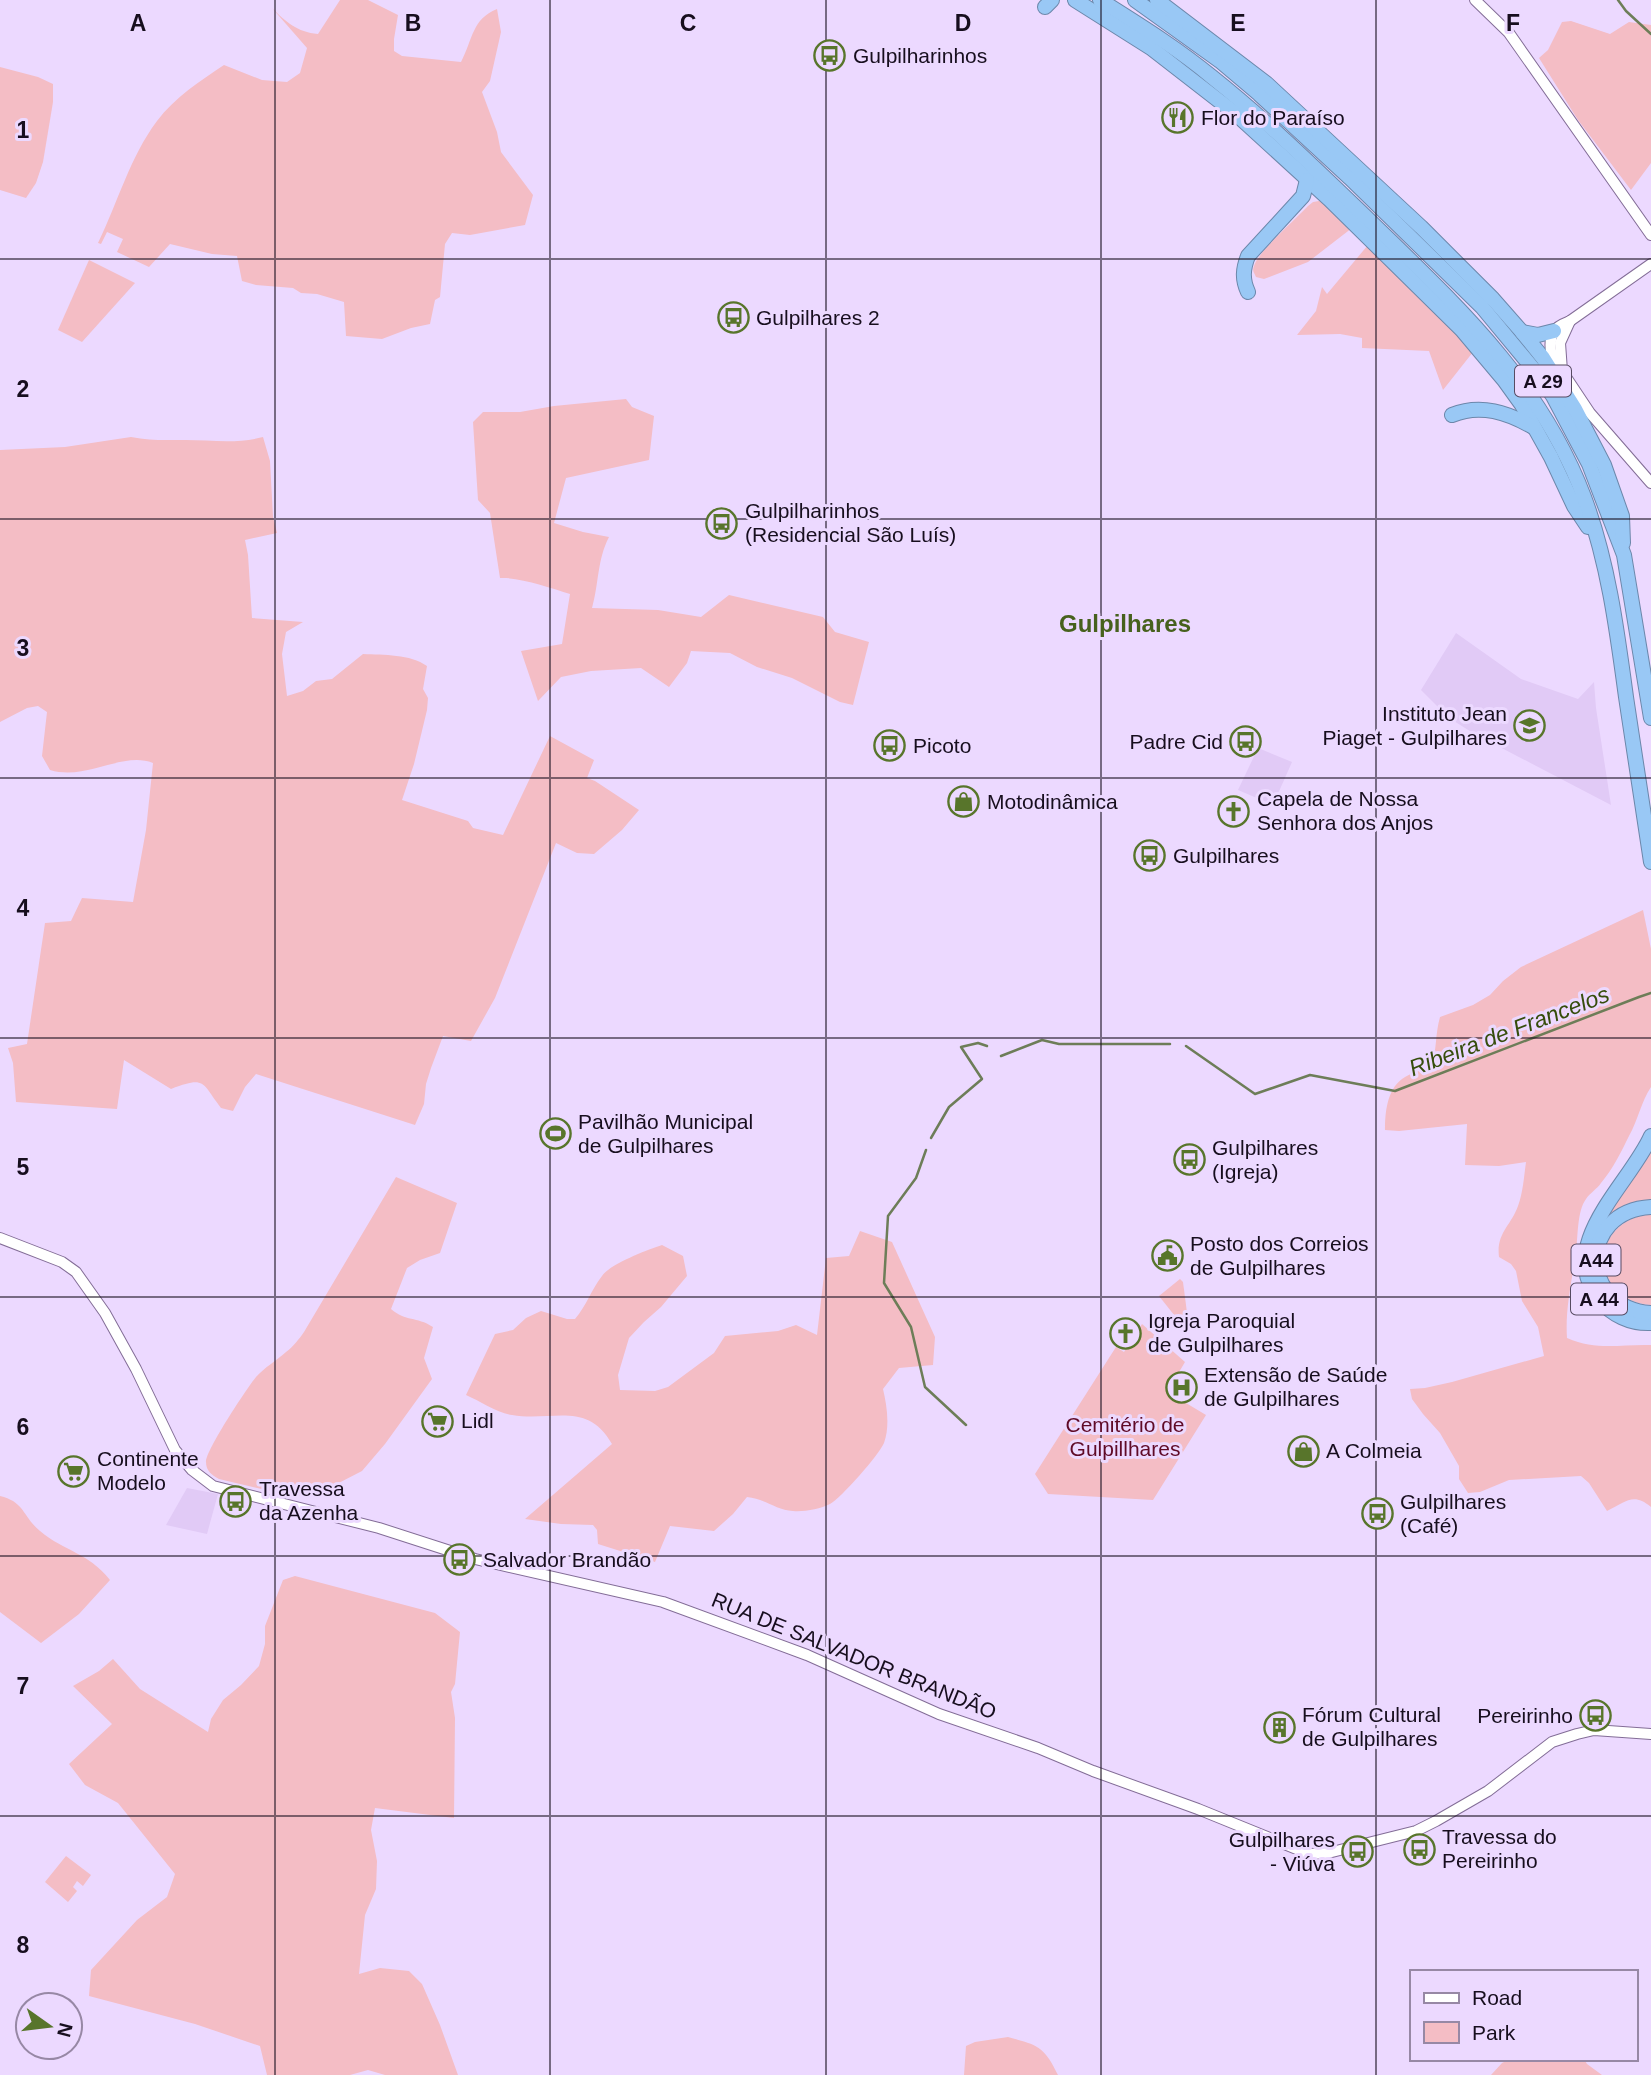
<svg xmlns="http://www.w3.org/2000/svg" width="1651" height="2075" viewBox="0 0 1651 2075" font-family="Arial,sans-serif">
	<rect width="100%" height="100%" fill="#ecd9ff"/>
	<g fill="#e1caf6">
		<path d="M 1456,633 L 1521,679 L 1578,699 L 1594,682 L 1596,708 L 1611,805 L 1473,733 L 1449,718 L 1421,690 Z"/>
		<path d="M 1258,748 L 1292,762 L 1273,805 L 1238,790 Z"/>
		<path d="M 187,1488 L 218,1494 L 207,1534 L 166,1525 Z"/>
	</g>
	<g fill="#f4bdc5">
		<path d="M 340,0 L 368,0 L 398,15 L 394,39 L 394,51 L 402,56 L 461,62 C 473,39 472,19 497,9 L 501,32 L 490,81 L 482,92 L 497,132 L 501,152 L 533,195 L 525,225 L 470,235 L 452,233 L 445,244 L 440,297 L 435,300 L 430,324 L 411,328 L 382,339 L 346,336 L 344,302 L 317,294 L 301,293 L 293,288 L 256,285 L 242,281 L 237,256 L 212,254 L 170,244 L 149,267 L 117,252 L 123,239 L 107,232 L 101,244 L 98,243 C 118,202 130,157 157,121 C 175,97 200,81 224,65 L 262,80 L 287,82 L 300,73 L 307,48 L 272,8 C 286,22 297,32 318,34 Z"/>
		<path d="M 1571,21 L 1610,34 L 1629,22 L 1651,25 L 1651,163 L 1631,190 L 1578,120 L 1539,58 L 1548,50 L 1562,22 Z"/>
		<path d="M 0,67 L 38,77 L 53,84 L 53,102 L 43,162 L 36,183 L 26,198 L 0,190 Z"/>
		<path d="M 1319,201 L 1324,202 L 1352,228 L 1308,262 L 1264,279 L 1256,277 C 1254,272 1252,272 1254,266 C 1258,252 1296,219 1308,206 L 1313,202 Z"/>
		<path d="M 1368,245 L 1449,323 L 1473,352 L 1443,390 L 1429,351 L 1362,348 L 1362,338 L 1340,334 L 1297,335 L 1316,311 L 1322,287 L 1327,294 Z"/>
		<path d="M 89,260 L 135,283 L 82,342 L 58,330 Z"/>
		<path d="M 626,399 L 632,407 L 654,416 L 649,460 L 566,478 L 554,523 L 583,532 L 609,537 C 597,560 599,584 592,608 L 658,610 L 701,617 L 729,595 L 823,617 L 835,632 L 869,642 L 853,705 L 840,702 L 792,678 L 757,667 L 730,653 L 691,651 L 687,663 L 669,687 L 641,668 L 591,671 L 561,677 L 538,701 L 521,651 L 562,644 L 570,594 C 551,588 519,577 500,578 L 490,513 L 478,500 L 473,422 L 483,412 L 520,412 L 554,406 Z"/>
		<path d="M 131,437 C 150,441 166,440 185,440 C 212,440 237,444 263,437 L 270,461 L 273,517 L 277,533 L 245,540 L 248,555 L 252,618 L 303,622 L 286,632 L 282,654 L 287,696 L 303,691 L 316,681 L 332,679 L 363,654 C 384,655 410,654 427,666 L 423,689 L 428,698 L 427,710 L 414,764 L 402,800 L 468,821 L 473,828 L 503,835 L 550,736 L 594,760 L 587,778 L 595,781 L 639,810 L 622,830 L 594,854 L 577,853 L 556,843 L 495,998 L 471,1041 L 443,1036 L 431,1068 L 426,1084 L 424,1104 L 415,1125 L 256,1074 L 245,1087 L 233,1111 L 221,1108 C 201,1082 206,1076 171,1089 L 124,1060 L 117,1109 L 16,1102 L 13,1063 L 8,1048 L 27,1044 L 45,923 L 71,921 L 82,898 L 133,902 L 146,830 L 153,763 C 122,751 87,781 50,770 L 42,756 L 47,712 L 38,706 L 27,708 L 0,722 L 0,450 L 65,447 Z"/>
		<path d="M 1643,910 L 1651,949 L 1651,1087 C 1641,1102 1638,1120 1629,1136 C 1621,1152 1613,1169 1601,1183 C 1597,1189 1590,1193 1586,1199 C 1577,1211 1578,1237 1576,1252 C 1572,1281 1565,1308 1567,1338 C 1597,1351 1620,1344 1651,1345 L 1651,1507 C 1633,1492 1626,1502 1607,1511 L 1589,1483 L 1581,1476 L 1509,1480 L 1480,1492 L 1468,1493 L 1459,1479 L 1459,1466 L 1440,1433 L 1423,1414 L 1412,1399 L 1410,1389 L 1425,1388 L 1452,1382 L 1544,1356 L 1538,1327 L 1522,1301 L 1516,1271 L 1511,1264 L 1499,1257 C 1496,1233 1511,1226 1518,1206 C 1523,1193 1524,1176 1526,1162 L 1499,1166 L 1465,1165 L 1467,1124 L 1399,1131 L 1385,1130 C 1385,1113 1387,1090 1402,1079 C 1411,1073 1423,1069 1432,1065 C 1437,1048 1435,1035 1440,1017 L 1473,1005 L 1490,995 L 1503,981 L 1521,967 Z"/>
		<path d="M 1651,1148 L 1651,1201 C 1632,1201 1618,1208 1605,1222 L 1605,1218 L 1629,1184 Z"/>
		<path d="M 396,1177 L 457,1203 L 440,1253 L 420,1260 L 407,1268 L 391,1309 C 406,1322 416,1316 433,1327 L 424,1358 L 432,1379 L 385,1444 L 362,1471 L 329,1488 L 295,1497 L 219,1479 C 212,1475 206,1471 206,1462 C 206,1450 247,1388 256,1377 C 265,1367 276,1361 286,1352 C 293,1347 299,1339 304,1332 Z"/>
		<path d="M 1646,1215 L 1651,1215 L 1651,1305 C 1591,1301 1588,1224 1646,1215 Z"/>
		<path d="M 860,1231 L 892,1242 L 935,1337 L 933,1365 L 899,1368 L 883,1389 C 887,1406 890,1426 884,1443 C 879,1455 841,1498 830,1504 C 820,1509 804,1512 793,1511 C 776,1510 766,1499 747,1497 L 733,1514 L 714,1531 L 670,1526 L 655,1562 L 598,1544 L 597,1530 L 593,1525 L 561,1524 L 525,1519 L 612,1444 C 587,1400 552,1422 512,1415 C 497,1413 480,1401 466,1395 L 495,1334 L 513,1330 L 526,1318 L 541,1311 L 567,1319 L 575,1319 C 587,1305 591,1290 602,1276 C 610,1264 647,1250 662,1245 L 683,1256 L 687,1276 L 661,1307 L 644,1322 L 629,1338 L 618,1375 L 620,1390 L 655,1391 L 668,1387 L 714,1353 L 725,1336 L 778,1331 L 796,1325 L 817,1335 L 826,1258 L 849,1256 Z"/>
		<path d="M 1180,1279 L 1183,1282 L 1189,1328 L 1186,1330 L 1159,1296 Z"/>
		<path d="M 1142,1324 L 1185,1362 L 1169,1389 L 1181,1400 L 1206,1415 L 1153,1500 L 1048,1494 L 1035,1474 L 1116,1347 L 1124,1352 Z"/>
		<path d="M 0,1496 C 25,1502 22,1516 40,1531 C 65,1552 88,1552 110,1580 L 79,1614 L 41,1643 L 0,1612 Z"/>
		<path d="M 295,1576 L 435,1613 L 460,1632 L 455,1684 L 451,1692 L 455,1718 L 454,1818 L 375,1808 L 371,1830 L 377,1861 L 376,1889 L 365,1915 L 359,1974 L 380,1968 L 409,1971 L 422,1984 L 440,2025 L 458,2075 L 385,2075 L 368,2070 L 350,2075 L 267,2075 L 260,2046 L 195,2024 L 89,1996 L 91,1970 L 137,1920 L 167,1897 L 175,1874 L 118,1803 L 85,1785 L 69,1764 L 112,1724 L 73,1686 L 99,1671 L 113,1659 L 140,1689 L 208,1732 L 211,1719 L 223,1700 L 241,1685 L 259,1666 L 265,1644 L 265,1626 L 283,1580 Z"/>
		<path d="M 66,1856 L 91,1875 L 83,1886 L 77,1881 L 73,1887 L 77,1891 L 68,1902 L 45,1882 Z"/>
		<path d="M 1008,2037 C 1038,2045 1044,2046 1058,2075 L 964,2075 L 966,2046 L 975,2042 Z"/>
		<path d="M 1510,2059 L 1584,2059 L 1587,2064 L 1602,2075 L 1491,2075 L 1502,2063 Z"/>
	</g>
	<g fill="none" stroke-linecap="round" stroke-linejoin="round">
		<g stroke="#6d7d58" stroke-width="2.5">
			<path d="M 1618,0 L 1626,11 L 1651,34"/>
			<path d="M 1186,1046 L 1255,1094 L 1310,1075 L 1395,1091 L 1639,997 L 1651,993"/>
			<path d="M 1001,1056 L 1042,1040 L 1059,1044 L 1170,1044"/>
			<path d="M 931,1138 L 949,1107 L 982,1079 L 961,1047 L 978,1043 L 987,1046"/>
			<path d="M 926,1150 L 916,1178 L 888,1216 L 884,1283 L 911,1327 L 925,1387 L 966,1425"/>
		</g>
		<defs>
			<g id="secondary">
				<path d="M 1475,0 L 1509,33 L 1651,235"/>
				<path d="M 1651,264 L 1570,321 C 1565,323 1557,326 1554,331 C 1547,344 1551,362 1562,371 L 1590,413 L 1651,483"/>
				<path d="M 1562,371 L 1560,343 L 1570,321"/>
				<path d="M 0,1238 L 62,1262 L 76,1272 L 105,1313 L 136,1369 L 175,1450 L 192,1470 L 213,1486 L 379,1528 L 475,1559 L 663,1602 L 807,1655 L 939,1714 L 1038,1748 L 1093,1771 L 1198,1809 L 1309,1854 L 1328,1853 L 1416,1831 L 1436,1821 L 1488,1791 L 1552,1742 L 1577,1734 L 1594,1730 L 1651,1734"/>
			</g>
			<g id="motorway">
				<path d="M 1075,0 L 1151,48 L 1236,114 L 1329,199 L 1462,330 L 1504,380 L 1522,405 L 1551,457 L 1574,506 L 1588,527"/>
				<path d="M 1100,0 C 1138,24 1177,48 1212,77 C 1266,120 1317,170 1367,218 C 1454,303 1540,380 1584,497 C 1608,561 1617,630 1626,697 C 1634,752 1643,807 1651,862"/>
				<path d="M 1135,0 L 1220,61 L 1259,94 L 1350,178 L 1482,307 L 1540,377 L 1553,396 L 1589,464 L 1624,555 L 1651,718"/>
				<path d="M 1157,0 L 1266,83 L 1421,227 L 1493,299 L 1522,332 L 1543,358 L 1575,409 L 1604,465 L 1622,516 L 1623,543"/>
				<path d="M 1045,7 L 1052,0"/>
				<path d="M 1248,292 C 1242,279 1243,269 1248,256 L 1303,196 L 1307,180"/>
				<path d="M 1522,332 L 1538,335 L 1554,331"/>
				<path d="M 1452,415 C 1481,403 1508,413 1533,427"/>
				<path d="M 1651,1136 C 1630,1184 1555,1244 1599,1299 C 1611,1315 1631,1324 1651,1323"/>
				<path d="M 1651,1207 C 1578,1211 1578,1308 1651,1313"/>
			</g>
		</defs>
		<use href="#secondary" stroke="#836d97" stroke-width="12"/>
		<use href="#motorway" stroke="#6c87aa" stroke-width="16"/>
		<use href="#secondary" stroke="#fff" stroke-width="10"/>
		<use href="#motorway" stroke="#99c8f5" stroke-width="14"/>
	</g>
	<path fill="none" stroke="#170e1e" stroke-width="2" stroke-opacity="0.55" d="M 275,0 L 275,2075M 550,0 L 550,2075M 826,0 L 826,2075M 1101,0 L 1101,2075M 1376,0 L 1376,2075M 0,259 L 1651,259M 0,519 L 1651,519M 0,778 L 1651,778M 0,1038 L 1651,1038M 0,1297 L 1651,1297M 0,1556 L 1651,1556M 0,1816 L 1651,1816"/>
	<defs>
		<symbol id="bus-ring" viewBox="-11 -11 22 22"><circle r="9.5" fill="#ecd9ff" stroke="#58752b" stroke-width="1.5"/><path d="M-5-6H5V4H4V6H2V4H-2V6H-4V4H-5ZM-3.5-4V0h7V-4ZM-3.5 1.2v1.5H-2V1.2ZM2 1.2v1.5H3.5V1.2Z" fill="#58752b"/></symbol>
		<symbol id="restaurant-ring" viewBox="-11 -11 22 22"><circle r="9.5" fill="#ecd9ff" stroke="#58752b" stroke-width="1.5"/><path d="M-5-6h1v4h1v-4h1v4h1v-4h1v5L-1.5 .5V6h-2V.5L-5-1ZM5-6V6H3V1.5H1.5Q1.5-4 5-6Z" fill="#58752b"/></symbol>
		<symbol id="university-ring" viewBox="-11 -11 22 22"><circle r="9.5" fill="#ecd9ff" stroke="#58752b" stroke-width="1.5"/><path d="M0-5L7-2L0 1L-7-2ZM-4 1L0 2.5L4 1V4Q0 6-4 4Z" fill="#58752b"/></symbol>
		<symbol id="shop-ring" viewBox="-11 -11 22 22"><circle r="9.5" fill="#ecd9ff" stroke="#58752b" stroke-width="1.5"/><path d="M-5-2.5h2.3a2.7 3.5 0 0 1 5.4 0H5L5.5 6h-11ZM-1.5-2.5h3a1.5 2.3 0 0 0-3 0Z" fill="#58752b"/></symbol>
		<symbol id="church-ring" viewBox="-11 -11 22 22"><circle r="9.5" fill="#ecd9ff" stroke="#58752b" stroke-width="1.5"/><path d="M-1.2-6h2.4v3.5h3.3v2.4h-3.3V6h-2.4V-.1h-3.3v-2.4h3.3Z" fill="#58752b"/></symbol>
		<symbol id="stadium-ring" viewBox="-11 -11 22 22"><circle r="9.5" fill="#ecd9ff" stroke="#58752b" stroke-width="1.5"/><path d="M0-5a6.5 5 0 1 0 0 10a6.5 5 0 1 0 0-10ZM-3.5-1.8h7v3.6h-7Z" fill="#58752b"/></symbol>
		<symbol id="civic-ring" viewBox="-11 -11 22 22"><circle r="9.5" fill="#ecd9ff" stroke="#58752b" stroke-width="1.5"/><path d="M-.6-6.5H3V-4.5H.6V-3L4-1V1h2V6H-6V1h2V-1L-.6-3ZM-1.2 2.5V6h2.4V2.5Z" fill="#58752b"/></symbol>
		<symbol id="hospital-ring" viewBox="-11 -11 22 22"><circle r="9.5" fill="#ecd9ff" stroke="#58752b" stroke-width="1.5"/><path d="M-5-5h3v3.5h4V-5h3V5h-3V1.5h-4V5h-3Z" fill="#58752b"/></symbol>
		<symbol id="supermarket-ring" viewBox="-11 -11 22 22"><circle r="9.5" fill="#ecd9ff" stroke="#58752b" stroke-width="1.5"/><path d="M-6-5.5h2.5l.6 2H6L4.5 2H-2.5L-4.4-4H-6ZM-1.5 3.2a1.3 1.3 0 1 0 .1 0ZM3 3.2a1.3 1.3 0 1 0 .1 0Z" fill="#58752b"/></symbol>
		<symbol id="building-ring" viewBox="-11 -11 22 22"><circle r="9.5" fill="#ecd9ff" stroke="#58752b" stroke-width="1.5"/><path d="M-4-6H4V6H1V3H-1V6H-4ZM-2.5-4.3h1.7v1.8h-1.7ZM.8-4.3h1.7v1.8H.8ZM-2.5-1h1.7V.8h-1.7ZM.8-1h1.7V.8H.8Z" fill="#58752b"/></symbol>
	</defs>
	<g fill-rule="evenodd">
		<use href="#bus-ring" x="812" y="38" width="35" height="35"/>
		<use href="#restaurant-ring" x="1160" y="100" width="35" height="35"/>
		<use href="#bus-ring" x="716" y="300" width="35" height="35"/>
		<use href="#bus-ring" x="704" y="506" width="35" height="35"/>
		<use href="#university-ring" x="1512" y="708" width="35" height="35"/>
		<use href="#bus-ring" x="1228" y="724" width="35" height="35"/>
		<use href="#bus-ring" x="872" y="728" width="35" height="35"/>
		<use href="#shop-ring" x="946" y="784" width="35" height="35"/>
		<use href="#church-ring" x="1216" y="794" width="35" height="35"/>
		<use href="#bus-ring" x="1132" y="838" width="35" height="35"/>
		<use href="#stadium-ring" x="538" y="1116" width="35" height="35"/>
		<use href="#bus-ring" x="1172" y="1142" width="35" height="35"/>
		<use href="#civic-ring" x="1150" y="1238" width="35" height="35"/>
		<use href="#church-ring" x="1108" y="1316" width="35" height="35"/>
		<use href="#hospital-ring" x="1164" y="1370" width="35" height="35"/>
		<use href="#supermarket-ring" x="420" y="1404" width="35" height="35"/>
		<use href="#shop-ring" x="1286" y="1434" width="35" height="35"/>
		<use href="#supermarket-ring" x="56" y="1454" width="35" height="35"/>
		<use href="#bus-ring" x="218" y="1484" width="35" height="35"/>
		<use href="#bus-ring" x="1360" y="1496" width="35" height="35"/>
		<use href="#bus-ring" x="442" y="1542" width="35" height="35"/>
		<use href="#bus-ring" x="1578" y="1698" width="35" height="35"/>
		<use href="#building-ring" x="1262" y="1710" width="35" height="35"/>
		<use href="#bus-ring" x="1402" y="1832" width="35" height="35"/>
		<use href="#bus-ring" x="1340" y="1834" width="35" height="35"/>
	</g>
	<g text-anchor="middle" stroke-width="6" stroke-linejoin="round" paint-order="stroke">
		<g fill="#ecd9ff" stroke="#574b62" stroke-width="2">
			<rect x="1515" y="365.5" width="56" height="31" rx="5"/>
			<rect x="1571.5" y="1244.5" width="49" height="31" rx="5"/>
			<rect x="1571" y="1283.5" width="56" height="31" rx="5"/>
		</g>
		<g font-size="19" font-weight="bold" fill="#170e1e">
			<text x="1543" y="388">A 29</text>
			<text x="1596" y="1267">A44</text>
			<text x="1599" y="1306">A 44</text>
		</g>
		<g font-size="21" fill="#170e1e" stroke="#ecd9ff" text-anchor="start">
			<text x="853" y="63">Gulpilharinhos</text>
			<text x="1201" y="125">Flor do Paraíso</text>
			<text x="756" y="325">Gulpilhares 2</text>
			<text x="745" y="518">Gulpilharinhos<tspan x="745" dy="24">(Residencial São Luís)</tspan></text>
			<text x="1507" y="721" text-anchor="end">Instituto Jean<tspan x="1507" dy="24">Piaget - Gulpilhares</tspan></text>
			<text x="1223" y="749" text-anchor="end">Padre Cid</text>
			<text x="913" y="753">Picoto</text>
			<text x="1257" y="806">Capela de Nossa<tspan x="1257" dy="24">Senhora dos Anjos</tspan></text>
			<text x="987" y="809">Motodinâmica</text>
			<text x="1173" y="863">Gulpilhares</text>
			<text x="578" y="1129">Pavilhão Municipal<tspan x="578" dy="24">de Gulpilhares</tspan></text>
			<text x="1212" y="1155">Gulpilhares<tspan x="1212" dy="24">(Igreja)</tspan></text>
			<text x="1190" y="1251">Posto dos Correios<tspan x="1190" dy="24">de Gulpilhares</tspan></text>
			<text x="1148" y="1328">Igreja Paroquial<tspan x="1148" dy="24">de Gulpilhares</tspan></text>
			<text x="1204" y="1382">Extensão de Saúde<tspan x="1204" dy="24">de Gulpilhares</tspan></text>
			<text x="461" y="1428">Lidl</text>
			<text x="1326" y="1458">A Colmeia</text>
			<text x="97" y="1466">Continente<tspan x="97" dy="24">Modelo</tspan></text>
			<text x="259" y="1496">Travessa<tspan x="259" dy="24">da Azenha</tspan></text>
			<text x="1400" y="1509">Gulpilhares<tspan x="1400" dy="24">(Café)</tspan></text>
			<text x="483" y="1567">Salvador Brandão</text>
			<text x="1302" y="1722">Fórum Cultural<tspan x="1302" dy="24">de Gulpilhares</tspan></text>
			<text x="1573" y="1723" text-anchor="end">Pereirinho</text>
			<text x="1442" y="1844">Travessa do<tspan x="1442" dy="24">Pereirinho</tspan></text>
			<text x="1335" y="1847" text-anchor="end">Gulpilhares<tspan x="1335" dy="24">- Viúva</tspan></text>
		</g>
		<g font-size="21" fill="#5f0a27" stroke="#ecd9ff">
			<text x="1125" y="1432">Cemitério de<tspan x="1125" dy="24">Gulpillhares</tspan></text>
		</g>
		<g font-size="21" fill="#170e1e" stroke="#ecd9ff">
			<text transform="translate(854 1656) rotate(22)" y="7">RUA DE SALVADOR BRANDÃO</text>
		</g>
		<g font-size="23" font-style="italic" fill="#364d0c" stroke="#ecd9ff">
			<text transform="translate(1509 1031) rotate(-21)" y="8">Ribeira de Francelos</text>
		</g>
		<g font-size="24" font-weight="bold" fill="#47611d" stroke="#ecd9ff">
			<text x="1125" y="632">Gulpilhares</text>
		</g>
	</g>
	<g font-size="23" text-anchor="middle" font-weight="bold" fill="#170e1e" stroke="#ecd9ff" stroke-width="6" stroke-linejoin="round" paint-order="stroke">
		<text x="138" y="31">A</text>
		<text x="413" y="31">B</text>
		<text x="688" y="31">C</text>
		<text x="963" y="31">D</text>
		<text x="1238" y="31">E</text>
		<text x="1513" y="31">F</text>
		<text x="23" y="138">1</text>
		<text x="23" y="397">2</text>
		<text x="23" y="656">3</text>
		<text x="23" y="916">4</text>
		<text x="23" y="1175">5</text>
		<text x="23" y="1435">6</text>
		<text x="23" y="1694">7</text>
		<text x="23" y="1953">8</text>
	</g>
	<rect x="1410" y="1970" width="228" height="91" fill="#ecd9ff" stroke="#9788a5" stroke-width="2"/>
	<rect x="1424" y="1993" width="35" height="10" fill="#ffffff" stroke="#9788a5" stroke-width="2"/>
	<text x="1472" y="2005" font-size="21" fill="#170e1e">Road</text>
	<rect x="1424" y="2022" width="35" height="21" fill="#f4bdc5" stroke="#9788a5" stroke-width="2"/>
	<text x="1472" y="2040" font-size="21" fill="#170e1e">Park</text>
	<g transform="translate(49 2026) rotate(104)"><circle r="33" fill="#ecd9ff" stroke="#9788a5" stroke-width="2"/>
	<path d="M0-5L12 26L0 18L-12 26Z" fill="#58752b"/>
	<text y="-10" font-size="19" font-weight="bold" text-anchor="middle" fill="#170e1e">N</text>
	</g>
</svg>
